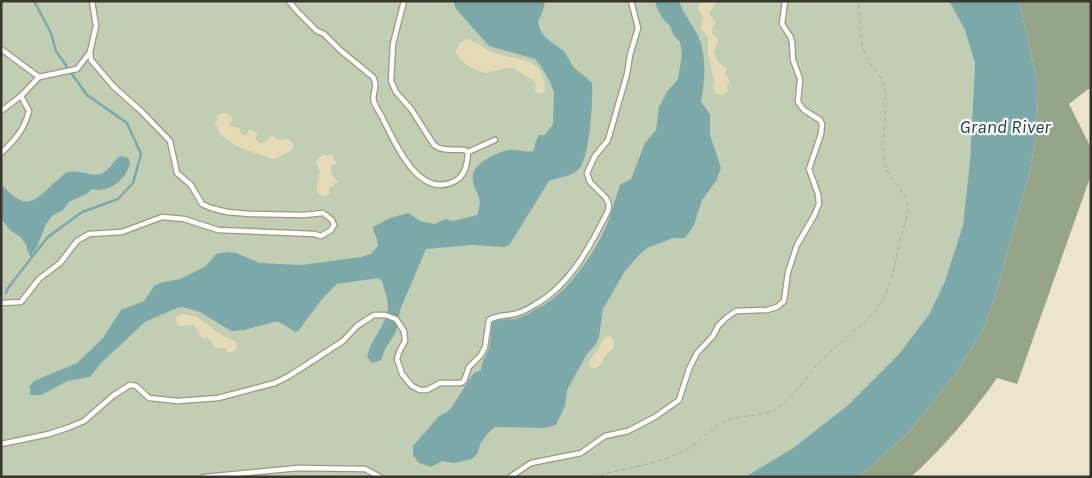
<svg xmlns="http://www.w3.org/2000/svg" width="1092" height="478" viewBox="0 0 1092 478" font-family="Karla,sans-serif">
	<rect width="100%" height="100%" fill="#ece5cd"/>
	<path fill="#c1ceb4" d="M 1,1 L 949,1 L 965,30 L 975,64 L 970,161 L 963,225 L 945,281 L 930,313 L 899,354 L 847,406 L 793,448 L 745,477 L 1,477 Z"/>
	<path fill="#96a587" d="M 1019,1 L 1091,1 L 1091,87 L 1069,104 L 1091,148 L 1091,175 L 1017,384 L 997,378 C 972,414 943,448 911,477 L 857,477 L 874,464 L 910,431 L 956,373 L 983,330 L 995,297 L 1030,170 L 1037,129 L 1038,85 Z"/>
	<g fill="#e5dcb7">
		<path d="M 701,1 L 716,1 L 709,14 L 716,22 L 712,28 L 712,34 L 719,39 L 714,53 L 718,62 L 727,68 L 725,74 L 730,81 L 727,86 L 728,91 L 723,95 L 717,94 L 713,89 L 714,80 L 708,52 L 708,38 L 701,29 L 703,17 L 698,9 Z"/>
		<path d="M 466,39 C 477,41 484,49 494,53 C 518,61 545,56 545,91 L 542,93 L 537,93 L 535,91 L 536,84 L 533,80 L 513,68 L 507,68 L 486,73 C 474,70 459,63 456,51 L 460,43 Z"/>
		<path d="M 224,113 L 231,115 L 233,120 L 230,123 L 229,126 L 239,128 L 242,135 L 246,135 L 250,129 L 258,134 L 255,138 L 259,143 L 265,142 L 272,135 L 278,140 L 288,139 L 293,143 L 293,148 C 290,152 277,158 272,159 L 236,146 L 222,136 L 215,124 L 218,115 Z"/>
		<path d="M 323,155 L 332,155 L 336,162 L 336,164 L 332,165 C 329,174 333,176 338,182 L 329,188 L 330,193 L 326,196 L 320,195 L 316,190 L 320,172 L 316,162 Z"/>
		<path d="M 183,314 L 197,317 L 223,336 L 235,341 L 237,347 L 235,351 L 228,353 L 226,348 L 216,348 C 211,341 211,338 202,338 L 194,325 L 179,326 L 175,318 Z"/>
		<path d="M 608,336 L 611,336 L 614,341 C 614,353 608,350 604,358 C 603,360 603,363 601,365 L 594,369 L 589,366 C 589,358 593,357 597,351 C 601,345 601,340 608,336 Z"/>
	</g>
	<g fill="#7da8aa">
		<path d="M 453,1 L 544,1 C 546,12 536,18 539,27 C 543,38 552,42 561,49 C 567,53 568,59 572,65 C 577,72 586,76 592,83 C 593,99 590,161 578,170 C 570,177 559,177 549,181 L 510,244 L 505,247 L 472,245 L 426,249 L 400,310 L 396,332 L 385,349 L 381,360 L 372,363 L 367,357 C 372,332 396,320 385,292 C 383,286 384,282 379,278 L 337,284 L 322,299 L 299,330 L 296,332 L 279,322 L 274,322 L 244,330 L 231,331 L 200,312 L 183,307 L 177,308 L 145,322 L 101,363 L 90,377 L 68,381 L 41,395 L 30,395 L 30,386 L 34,381 L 77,363 L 103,338 L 121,310 L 144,301 L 154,286 L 160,283 L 180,279 L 206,266 L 216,254 L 228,252 L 236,253 L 260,263 L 301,265 L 361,257 L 371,254 L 378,246 C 378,238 374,234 373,227 L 390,218 L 409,213 L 420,221 L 435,224 L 445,219 L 453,221 L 477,215 C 484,196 476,197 473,181 C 469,164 496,153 509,150 C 517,149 525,153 533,151 C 536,146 535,140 539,135 L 545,135 L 553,124 L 554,92 L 549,80 L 540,65 L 535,59 L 489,46 L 456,9 Z"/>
		<path d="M 655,1 L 679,1 C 683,14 692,23 698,36 C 707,56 705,80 701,102 L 710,114 L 710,135 L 721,168 L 716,181 L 702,200 L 694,225 L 685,238 L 673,238 L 647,248 L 638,256 L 625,271 L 603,309 L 599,337 L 596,344 L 587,354 L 567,390 L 565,406 L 556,425 L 544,428 L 495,427 L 489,432 L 480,444 L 478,453 L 472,459 L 454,463 L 442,461 L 431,467 L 419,463 L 413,455 L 413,446 L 439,416 L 447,412 L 452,407 L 467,383 L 474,373 L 481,370 C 481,361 488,354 490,345 C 491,338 491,331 492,323 C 499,318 506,320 514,319 C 523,318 534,310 542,306 C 569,292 599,247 609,219 C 613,208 616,196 620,185 L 631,179 L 645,143 L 656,130 L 659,107 L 667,92 L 678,79 L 682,54 L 680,42 L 673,34 L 670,26 L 663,19 L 657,8 Z"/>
		<path d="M 949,1 L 1019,1 L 1038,85 L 1037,129 L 1030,170 L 995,297 L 983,330 L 956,373 L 910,431 L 874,464 L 857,477 L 745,477 L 793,448 L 847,406 L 899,354 L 930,313 L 945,281 L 963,225 L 970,161 L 975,64 L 965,30 Z"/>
		<path d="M 120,156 L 128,158 L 130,162 C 128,178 109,194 92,189 L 88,193 L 69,202 L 63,210 L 52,216 L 46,224 L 37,247 L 32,254 L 21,237 L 11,231 L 1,219 L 1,184 C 25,210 31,205 54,183 C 58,180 62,175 66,173 C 77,168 90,177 100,174 C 110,171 113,161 120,156 Z"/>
	</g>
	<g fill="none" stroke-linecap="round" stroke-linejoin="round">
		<g stroke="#7da8aa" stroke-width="2.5">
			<path d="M 34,1 L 51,33 L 56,51 L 67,67"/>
			<path d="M 32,257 L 48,237 L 82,212 L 118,199 L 133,183 L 141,154 L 127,123 L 87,95 L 72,74"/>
			<path d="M 6,293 L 8,288 L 32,257 L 28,248"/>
		</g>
		<defs>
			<g id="service">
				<path d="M 289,1 L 297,11 L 317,31 L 324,34 L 340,50 L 373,77 C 379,88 371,93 374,102 C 376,108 381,114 383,119 C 395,143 418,198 453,182 C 465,177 467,165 468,153 L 465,150 C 455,149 443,152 434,145 L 411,109 L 396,92 L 391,81 L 393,44 L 404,1"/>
				<path d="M 1,49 L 39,77"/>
				<path d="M 21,96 L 39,77 L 77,69 L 90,52"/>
				<path d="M 1,111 L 21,96 L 29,111 C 24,130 15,140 1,153"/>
				<path d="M 468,152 L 495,140"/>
				<path d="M 1,303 L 21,302 L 39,279 L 60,263 L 77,241 L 89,234 L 122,232 L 162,217 L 184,219 L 218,230 L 314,234 L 321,236 L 331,230 L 334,225 L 332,220 L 323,213 L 304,215 L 250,214 L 227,212 L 211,208 L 202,204 L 191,185 L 177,173 L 170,141 L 141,111 L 114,87 L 91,60 L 90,52 L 96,26 L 92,1"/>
				<path d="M 1,444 L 49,434 L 70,427 L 84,421 L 114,395 L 130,385 L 136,386 L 149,398 L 178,401 L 218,398 L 275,383 L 289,376 L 343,341 L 357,326 L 374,315 L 385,315 L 396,319 L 404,331 L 405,341 L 399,352 L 397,359 L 402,374 L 412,386 L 420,390 L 427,390 L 440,383 L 461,383 L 464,381 L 469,367 L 481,355 L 485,347 L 489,320 C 497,315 506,316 515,314 C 522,312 530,308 536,304 C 570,285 591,245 608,211 L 609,205 L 606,198 L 590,182 L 587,173 L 595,156 L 608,140 L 627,74 L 630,55 L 638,28 L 631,1"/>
				<path d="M 204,477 L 298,468 L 365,469 L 380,477"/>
				<path d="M 510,477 L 531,463 L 581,453 L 605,436 L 628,431 L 655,417 L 679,400 L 689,369 L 697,353 L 713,336 L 718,326 L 726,318 L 736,311 L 767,310 L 777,307 L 784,301 L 788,272 L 797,245 L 814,216 L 819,204 L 818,194 L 809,169 L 821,134 L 822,124 L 820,120 L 804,110 L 798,102 L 800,79 L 793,60 L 792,42 L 790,36 L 782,24 L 785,1"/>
			</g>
		</defs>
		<use href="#service" stroke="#9d9780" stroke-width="7"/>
		<path stroke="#b4ae9b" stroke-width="1" stroke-dasharray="5 2.5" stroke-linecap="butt" d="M 592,477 C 624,468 659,465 689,448 C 702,440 711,427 725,421 C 742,414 760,418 776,409 C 794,398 805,377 820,362 C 837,344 859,330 875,311 C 891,291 895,264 900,240 C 902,230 908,218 908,207 C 907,190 889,181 885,165 C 879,140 890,111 884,86 C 882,75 871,67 866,57 C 859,41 861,19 858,1"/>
		<use href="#service" stroke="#fff" stroke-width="4.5"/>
	</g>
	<g text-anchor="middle" stroke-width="4.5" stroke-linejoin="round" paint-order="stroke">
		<g font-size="19" font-style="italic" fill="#184143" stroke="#fff">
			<text x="1005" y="133">Grand River</text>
		</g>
	</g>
	<rect width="1092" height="478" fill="none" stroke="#38352c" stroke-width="5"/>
</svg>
